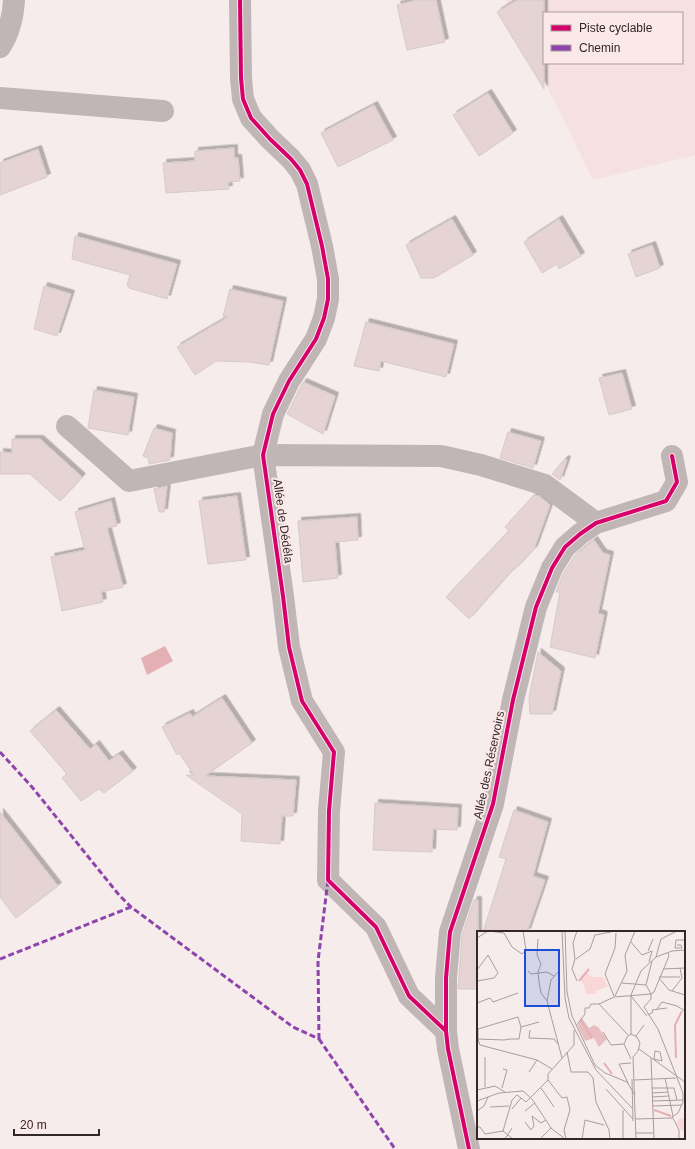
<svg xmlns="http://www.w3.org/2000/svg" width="695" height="1149" viewBox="0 0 695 1149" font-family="Arial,sans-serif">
	<defs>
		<filter id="shadow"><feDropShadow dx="3.5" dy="-3.5" stdDeviation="0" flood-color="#0004"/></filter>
	</defs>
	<rect width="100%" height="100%" fill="#f7ecec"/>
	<path fill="#f6e0e0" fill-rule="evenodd" d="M 505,0 L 695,0 L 695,155 L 593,180 ZM 544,13 L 682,13 L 682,63 L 544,63 Z"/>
	<path fill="#e4b0b3" d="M 165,646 L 173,661 L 147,675 L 141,658 Z"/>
	<g fill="#e6d4d4" stroke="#d5caca" filter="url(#shadow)">
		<path d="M 417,0 L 436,0 L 445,42 L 407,50 L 397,5 Z"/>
		<path d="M 517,0 L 544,0 L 544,89 L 497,12 Z"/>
		<path d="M 488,93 L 513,133 L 479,156 L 453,115 Z"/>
		<path d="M 374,105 L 393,140 L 338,167 L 321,133 Z"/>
		<path d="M 234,148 L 234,158 L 238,158 L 240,181 L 228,182 L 229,189 L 166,193 L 163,163 L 195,161 L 195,151 Z"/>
		<path d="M 38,149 L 47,177 L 0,195 L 0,163 Z"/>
		<path d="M 452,219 L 473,255 L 434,278 L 421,278 L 406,245 Z"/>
		<path d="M 559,219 L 581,256 L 559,269 L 557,264 L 542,273 L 524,242 Z"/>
		<path d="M 75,236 L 177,264 L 167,299 L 129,288 L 129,286 L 127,285 L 130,275 L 72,259 Z"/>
		<path d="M 652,245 L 660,268 L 636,277 L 628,254 Z"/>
		<path d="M 44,286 L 71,294 L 57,336 L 34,329 Z"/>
		<path d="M 230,289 L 283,301 L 269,365 L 249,362 L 216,361 L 195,375 L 177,347 L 228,317 L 223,316 Z"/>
		<path d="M 366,322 L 454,344 L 446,377 L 381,361 L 379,371 L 354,366 Z"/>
		<path d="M 622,373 L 632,409 L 609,415 L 599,378 Z"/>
		<path d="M 303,382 L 335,396 L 323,434 L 287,414 Z"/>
		<path d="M 94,390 L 134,397 L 128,435 L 88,428 Z"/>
		<path d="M 154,428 L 172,433 L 170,460 L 149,464 L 148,458 L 143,456 Z"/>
		<path d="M 508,432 L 541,441 L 533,468 L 500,458 Z"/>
		<path d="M 12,439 L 40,439 L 82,477 L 60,501 L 30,474 L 0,474 L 0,452 L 12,453 Z"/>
		<path d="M 565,459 L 567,460 L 560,480 L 552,474 Z"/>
		<path d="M 167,486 L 164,512 L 159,512 L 154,489 Z"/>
		<path d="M 534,495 L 539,496 L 550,505 L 534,549 L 514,570 L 513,569 L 469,619 L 446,597 L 509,531 L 505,527 Z"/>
		<path d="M 237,496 L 246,560 L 208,564 L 199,501 Z"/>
		<path d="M 111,501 L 117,526 L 107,528 L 123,587 L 101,592 L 103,602 L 62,611 L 51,557 L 85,550 L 75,512 Z"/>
		<path d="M 357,517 L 358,540 L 335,542 L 338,578 L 303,582 L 298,521 Z"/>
		<path d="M 594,540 L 603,553 L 610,555 L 598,613 L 604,615 L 595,658 L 550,647 L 560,592 L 556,592 L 563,574 L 575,555 Z"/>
		<path d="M 538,652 L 561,671 L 552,714 L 530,714 L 529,697 Z"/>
		<path d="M 222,698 L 252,743 L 205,776 L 296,780 L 293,816 L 282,816 L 280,844 L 241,841 L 242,814 L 186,775 L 194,775 L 179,753 L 177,755 L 162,727 L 190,713 L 192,717 Z"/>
		<path d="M 56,710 L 90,749 L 96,744 L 109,761 L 119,754 L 133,771 L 104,793 L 99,789 L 81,801 L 62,778 L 67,774 L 30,731 Z"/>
		<path d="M 375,803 L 458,808 L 457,830 L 433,829 L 432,852 L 373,850 Z"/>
		<path d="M 514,810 L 548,822 L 533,876 L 545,880 L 527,932 L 483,932 L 506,859 L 499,857 Z"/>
		<path d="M 0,812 L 58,886 L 16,918 L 0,897 Z"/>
		<path d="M 474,900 L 478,900 L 478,989 L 458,989 L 462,935 Z"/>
	</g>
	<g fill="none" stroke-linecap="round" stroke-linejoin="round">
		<g stroke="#c1b6b6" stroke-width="22">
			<path d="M 240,0 L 241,78 L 243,99 L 251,118 L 270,139 L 291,159 L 300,170 L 307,184 L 322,246 L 328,279 L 328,299 L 324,318 L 316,339 L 289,381 L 273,414 L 263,455 L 283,596 L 289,647 L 302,701 L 334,752 L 329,811 L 328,880 L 376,927 L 409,996 L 446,1031"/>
			<path d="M 0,47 C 9,33 13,17 14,0"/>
			<path d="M 0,98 L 163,111"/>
			<path d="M 67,426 L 129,481 L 263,455 L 441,456 L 481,465 L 545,485 L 596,523"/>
			<path d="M 469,1149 L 448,1049 L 446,1031 L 446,978 L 450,932 L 493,804 L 513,700 L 536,607 L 552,568 L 565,547 L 580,534 L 596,523 L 666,501 L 677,482 L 672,456"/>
		</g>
		<g stroke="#8e44ad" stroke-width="3" stroke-dasharray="6 3" stroke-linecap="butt">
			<path d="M 0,752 L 32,787 L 119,895 L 131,907 L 293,1027 L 319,1039"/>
			<path d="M 0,959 L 131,907"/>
			<path d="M 319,1039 L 318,961 L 328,880"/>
			<path d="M 319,1039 L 395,1149"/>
		</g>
		<defs>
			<g id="cycleway">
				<path d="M 240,0 L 241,78 L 243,99 L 251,118 L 270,139 L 291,159 L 300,170 L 307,184 L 322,246 L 328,279 L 328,299 L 324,318 L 316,339 L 289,381 L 273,414 L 263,455 L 283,596 L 289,647 L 302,701 L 334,752 L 329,811 L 328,880 L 376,927 L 409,996 L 446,1031"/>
				<path d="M 469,1149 L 448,1049 L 446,1031 L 446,978 L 450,932 L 493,804 L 513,700 L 536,607 L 552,568 L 565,547 L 580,534 L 596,523 L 666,501 L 677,482 L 672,456"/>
			</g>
		</defs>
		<use href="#cycleway" stroke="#fbe8e8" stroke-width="6"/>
		<use href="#cycleway" stroke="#d6006c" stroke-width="4"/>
	</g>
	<g text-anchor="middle" stroke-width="4" stroke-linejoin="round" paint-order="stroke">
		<g font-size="12" fill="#332728" stroke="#fbe8e8">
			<text transform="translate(283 521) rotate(82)" y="4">Allée de Dédéla</text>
			<text transform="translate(489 765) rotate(-78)" y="4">Allée des Réservoirs</text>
		</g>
	</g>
	<g transform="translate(477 931)">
		<rect width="208" height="208" fill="#f7ecec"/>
		<path d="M 109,42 L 116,46 L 126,46 L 131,55 L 119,60 L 119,63 L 110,63 L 104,48 ZM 203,187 L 207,188 L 208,199 L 205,200 L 199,192 Z" fill="#f9d7d8"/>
		<path d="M 104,86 L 112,97 L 117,94 L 121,96 L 130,108 L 122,116 L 117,107 L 108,110 L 101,96 Z" fill="#e9bec0"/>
		<path fill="none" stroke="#e4b0b3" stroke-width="2" d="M 102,50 L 112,38M 104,89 L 115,107M 199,127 L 198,94 L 205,80M 127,132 L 135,143M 177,179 L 194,185"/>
		<path fill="none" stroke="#a99d9e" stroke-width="1" d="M 12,0 L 27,2 L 35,16 L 45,23 L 49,19 L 46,0M 85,0 L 88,67 L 92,87 L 119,139 L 155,177M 88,0 L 90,61 L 95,85 L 118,134 L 128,142 L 150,151 L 158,164M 0,7 L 11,0M 61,8 L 60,24 L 64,33 L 61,41 L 62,51 L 64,62 L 70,70M 154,11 L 165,24 L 175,20 L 172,31M 200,14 L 204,14 L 205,17 L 198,17 L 199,9 L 208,9M 171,20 L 176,8M 179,26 L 184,8 L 200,0M 99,28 L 113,18 L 118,4 L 134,1M 186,38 L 208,37M 0,39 L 11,24 L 21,42 L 17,47 L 0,50M 51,40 L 54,43 L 70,41 L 77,45M 81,41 L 74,49 L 70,70 L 85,127M 182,46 L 203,46M 182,47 L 192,59 L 208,64M 100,50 L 95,38 L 98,28 L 96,12 L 100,0M 145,52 L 169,54M 195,60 L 205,47 L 203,37M 174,63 L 174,68 L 167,76 L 181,98 L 206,162 L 206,171 L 201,182 L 195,186 L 197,189M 174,63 L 177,61 L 192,25 L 191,22M 174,63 L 169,54 L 175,30M 137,65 L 128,43 L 138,17 L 139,2M 138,65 L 150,40 L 148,24 L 158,0M 154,65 L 170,85M 0,72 L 13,67 L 16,71 L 41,62M 122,73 L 151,104M 180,78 L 185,71 L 200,75 L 208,80M 171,84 L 176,81 L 175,79 L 190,77M 99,95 L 108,83 L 108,77 L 112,77 L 114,73 L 122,73 L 137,66 L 174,63M 44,96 L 62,91M 53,99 L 52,107 L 77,108 L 81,113M 126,101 L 134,114 L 147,113M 154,103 L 154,64 L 164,40 L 179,26 L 195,20 L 208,19M 154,103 L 160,106 L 163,112 L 161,120 L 156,126 L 159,208M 154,103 L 150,106 L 147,113 L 154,128M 159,105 L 167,94M 0,108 L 1,108 L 27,109 L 33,108 L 42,108 L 44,96 L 41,86 L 1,98 L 1,108 L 3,114M 3,114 L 60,129 L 75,138M 162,118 L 208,151M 178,120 L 183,121 L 185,130 L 177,128 ZM 90,121 L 94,141 L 111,141 L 116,147 L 119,171 L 132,199 L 133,208M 8,126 L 8,156M 174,127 L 177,208M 52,141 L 60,129M 188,147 L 196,185M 155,148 L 156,190M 71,149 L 85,167 L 90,166 L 93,179 L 87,199 L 89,208M 157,149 L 199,147M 151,152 L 142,133 L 154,132M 25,157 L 30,139 L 26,138M 64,157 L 77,176M 175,157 L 197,157 L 200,169M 129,158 L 156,188M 0,159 L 18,155 L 28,161M 175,162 L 191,161M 175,166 L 192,165M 0,170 L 22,162 L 46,160 L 55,168 L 74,197 L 88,208M 175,170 L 206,169M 175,175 L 205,174M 13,176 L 32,175M 35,178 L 44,167M 0,180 L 7,175 L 11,166M 48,180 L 58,172M 158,188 L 195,187M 197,189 L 202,199 L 202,208M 48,191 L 54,199 L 57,195 L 55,185 L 64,192 L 69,189M 0,196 L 3,196 L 8,203 L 26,200 L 36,208M 26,200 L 35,169 L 40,164 L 49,171 L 71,149 L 71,143 L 97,114 L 97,99M 159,202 L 176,202M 28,208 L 35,197M 63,208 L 74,197M 105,208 L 108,189 L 127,194M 146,208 L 146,179"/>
		<path fill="#1d4ed8" fill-opacity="0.15" stroke="#1d4ed8" stroke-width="2" d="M 48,19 L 82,19 L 82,75 L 48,75 Z"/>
		<rect width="208" height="208" fill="none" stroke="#332728" stroke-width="2"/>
	</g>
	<rect x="543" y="12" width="140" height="52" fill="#fbe8e8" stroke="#ab9b9b"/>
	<rect x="551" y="25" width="20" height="6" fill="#d6006c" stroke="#ab9b9b"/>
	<text x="579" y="32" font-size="12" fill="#332728">Piste cyclable</text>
	<rect x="551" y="45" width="20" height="6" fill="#8e44ad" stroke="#ab9b9b"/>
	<text x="579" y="52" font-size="12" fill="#332728">Chemin</text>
	<path d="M14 1129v6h85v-6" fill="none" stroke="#332728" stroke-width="2"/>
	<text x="20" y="1129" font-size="12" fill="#332728" stroke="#fbe8e8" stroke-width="3" paint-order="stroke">20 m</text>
</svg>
